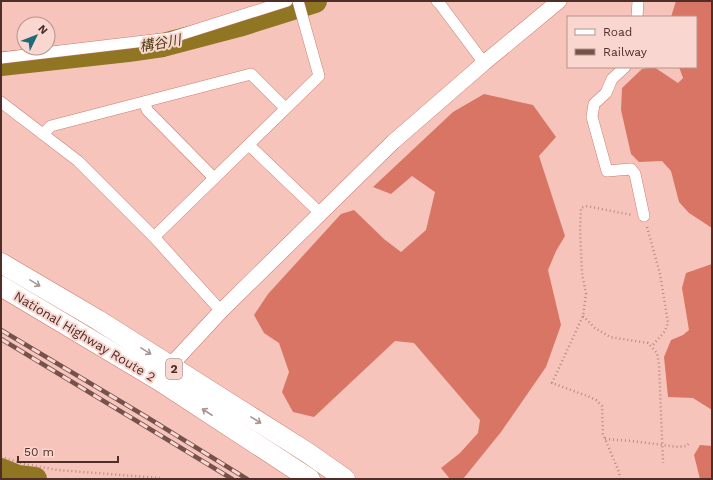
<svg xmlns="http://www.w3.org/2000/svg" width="713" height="480" viewBox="0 0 713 480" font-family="'Work Sans','Noto Sans JP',sans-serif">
	<rect width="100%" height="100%" fill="#f7c4bb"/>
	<g fill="#d97564">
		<path d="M 676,1 L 712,1 L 712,228 L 689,213 L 679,202 L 671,171 L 662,161 L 639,162 L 631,154 L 621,110 L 622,88 L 642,69 L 654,67 L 678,83 L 683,78 L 679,67 L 696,67 L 696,17 L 671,17 Z"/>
		<path d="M 484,94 L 533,105 L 556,137 L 539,156 L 565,236 L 556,251 L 548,270 L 561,325 L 546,367 L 501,432 L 463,479 L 450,479 L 441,468 L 460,453 L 478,433 L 480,420 L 414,343 L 395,341 L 314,417 L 293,412 L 282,392 L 289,372 L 279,343 L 264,333 L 254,315 L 268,294 L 341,214 L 354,210 L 384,239 L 401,252 L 426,230 L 435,192 L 412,176 L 391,194 L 373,187 L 453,112 Z"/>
		<path d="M 712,264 L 712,410 L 693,398 L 668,397 L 664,357 L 671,340 L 683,335 L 689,330 L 682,288 L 686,273 Z"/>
		<path d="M 700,445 L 712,446 L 712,479 L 700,479 L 694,455 Z"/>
	</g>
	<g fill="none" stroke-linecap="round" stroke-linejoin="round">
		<g stroke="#907523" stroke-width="24">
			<path d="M 1,64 L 128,50 L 163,45 L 239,25 L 315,1"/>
			<path d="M 1,470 L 18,477 L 35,479"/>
		</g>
		<defs>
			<g id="street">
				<path d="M 437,1 L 440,4 L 484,63"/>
				<path d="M 637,17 L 638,1"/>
				<path d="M 1,58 L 170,38 L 287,1"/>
				<path d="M 625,67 L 612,79 L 606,93 L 594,104 L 592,117 L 607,171 L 631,169 L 635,174 L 644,216"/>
				<path d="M 1,102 L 78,161 L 154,237 L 221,311"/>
				<path d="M 145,102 L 147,110 L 214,178"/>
				<path d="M 43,134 L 51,126 L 251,74 L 285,108"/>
				<path d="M 249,145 L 320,213"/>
				<path d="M 154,237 L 319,76 L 298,1"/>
			</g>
			<path id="secondary" d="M 165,374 L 170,366 L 221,311 L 393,142 L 484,63 L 559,1"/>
			<g id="highway">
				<path d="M 1,263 L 98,320 L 308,453 L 345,479"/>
				<path d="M 1,286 L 160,381 L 310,479"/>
			</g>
		</defs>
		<use href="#street" stroke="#cb7d70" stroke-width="12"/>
		<use href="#secondary" stroke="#cb7d70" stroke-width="16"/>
		<use href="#highway" stroke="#cb7d70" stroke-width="21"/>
		<g stroke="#b68a82" stroke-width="2.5" stroke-dasharray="1 3" stroke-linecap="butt">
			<path d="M 647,227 L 660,274 L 668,323 L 665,331 L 652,346"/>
			<path d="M 583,316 L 595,328 L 610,337 L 648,343 L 657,353 L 659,364 L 663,463"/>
			<path d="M 605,439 L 632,441 L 678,447 L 687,446 L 689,443"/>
			<path d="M 1,457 L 24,464 L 58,470 L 160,478"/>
			<path d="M 620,479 L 619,472 L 603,434 L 602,406 L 596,400 L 590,397 L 552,383 L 583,316 L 586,294 L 582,273 L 580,229 L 581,208 L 586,206 L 632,215"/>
		</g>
		<use href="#street" stroke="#fff" stroke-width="11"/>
		<use href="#secondary" stroke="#fff" stroke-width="15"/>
		<use href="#highway" stroke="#fff" stroke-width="20"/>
		<defs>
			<g id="rail">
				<path d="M 1,330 L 145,416 L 247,479"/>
				<path d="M 1,339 L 140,423 L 232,479"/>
			</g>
		</defs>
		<use href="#rail" stroke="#77524b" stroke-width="4.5"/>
		<use href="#rail" stroke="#f9d6cf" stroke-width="3" stroke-dasharray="9" stroke-linecap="butt"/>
	</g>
	<defs><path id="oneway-shaft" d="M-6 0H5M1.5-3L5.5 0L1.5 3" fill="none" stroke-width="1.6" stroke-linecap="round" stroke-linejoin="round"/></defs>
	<g stroke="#a79694">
		<use href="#oneway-shaft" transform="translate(35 283) rotate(31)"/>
		<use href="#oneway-shaft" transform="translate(146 351) rotate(32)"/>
		<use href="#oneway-shaft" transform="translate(207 412) rotate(-147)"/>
		<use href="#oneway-shaft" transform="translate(256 420) rotate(32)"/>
	</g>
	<g text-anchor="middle" stroke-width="4" stroke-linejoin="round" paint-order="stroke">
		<rect fill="#f9d6cf" stroke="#82605a" stroke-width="1" x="166" y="359" width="16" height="20" rx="3"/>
		<g font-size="12" font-weight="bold" fill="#4f2e28">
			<text x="174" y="373">2</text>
		</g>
		<g font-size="13" fill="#4f2e28" stroke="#f9d6cf">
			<text transform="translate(85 336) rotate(31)" y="5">National Highway Route 2</text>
		</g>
		<g font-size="14" font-style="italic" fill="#4f4115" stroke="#f9d6cf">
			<text transform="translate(160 43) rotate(-10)" y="5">構谷川</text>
		</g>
	</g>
	<rect width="713" height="480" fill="none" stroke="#4f2e28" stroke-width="4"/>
	<rect x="567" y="16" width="130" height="52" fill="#f9d6cf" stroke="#b5938c"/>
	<rect x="575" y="29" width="20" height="6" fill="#ffffff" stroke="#b5938c"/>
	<text x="603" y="36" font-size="12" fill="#4f2e28">Road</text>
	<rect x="575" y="49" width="20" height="6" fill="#77524b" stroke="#b5938c"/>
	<text x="603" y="56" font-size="12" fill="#4f2e28">Railway</text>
	<g transform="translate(36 36) rotate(47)"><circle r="19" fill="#f9d6cf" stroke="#b5938c"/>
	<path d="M0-3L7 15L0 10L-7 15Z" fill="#216a76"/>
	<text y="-6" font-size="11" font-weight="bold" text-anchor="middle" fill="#4f2e28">N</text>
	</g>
	<path d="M18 456v6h100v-6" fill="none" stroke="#4f2e28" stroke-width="2"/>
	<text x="24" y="456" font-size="12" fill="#4f2e28" stroke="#f9d6cf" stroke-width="3" paint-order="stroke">50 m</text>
</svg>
